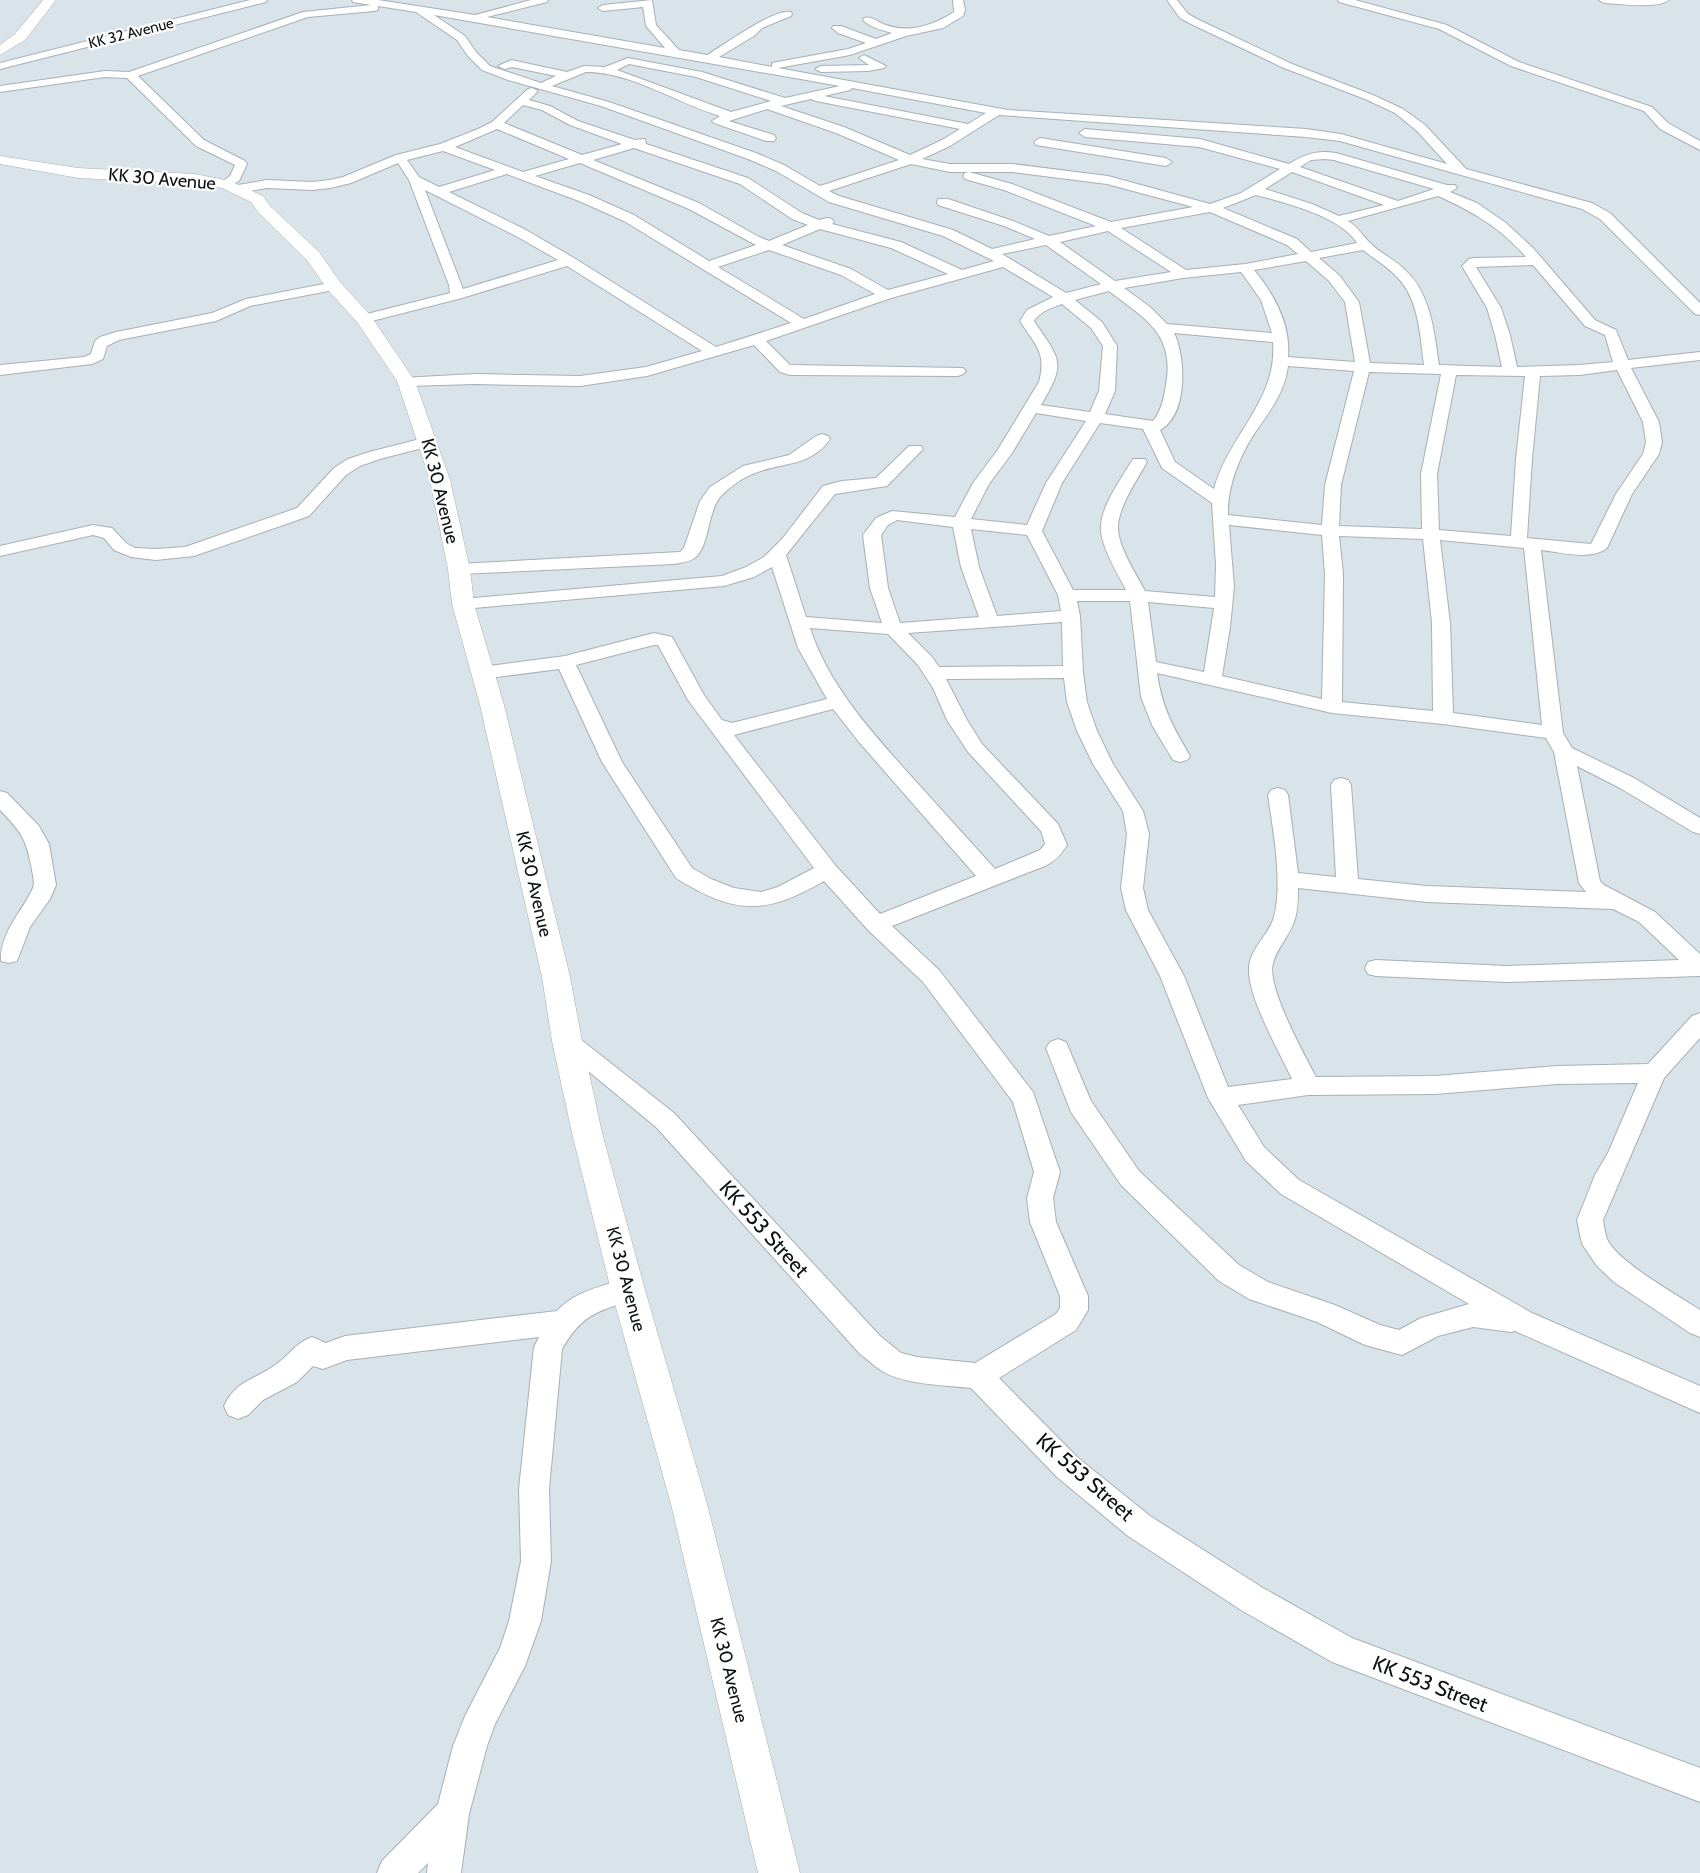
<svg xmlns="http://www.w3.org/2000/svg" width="1700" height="1873" viewBox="0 0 1700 1873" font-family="Cabin,sans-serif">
	<rect width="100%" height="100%" fill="#d8e3ea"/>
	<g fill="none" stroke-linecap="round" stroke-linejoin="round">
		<defs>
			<g id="minor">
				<path d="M 250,0 L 267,0 L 266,2 L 0,69 L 0,63 Z"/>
				<path d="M 352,0 L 378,0 L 475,15 L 531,0 L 548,0 L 547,2 L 487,17 L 665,48 L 646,26 L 643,7 L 603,11 L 598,8 L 603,5 L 652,0 L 656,25 L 679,50 L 707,55 C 724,45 774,8 791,12 L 792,14 L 791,16 L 762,28 L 754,36 L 719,57 L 772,67 L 772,63 L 848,49 L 866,43 L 838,33 L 832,28 L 833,26 L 841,26 L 876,39 L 892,33 C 882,30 871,28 863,20 L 864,18 C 872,16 876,21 883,24 C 908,34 932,26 954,12 L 953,0 L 963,0 L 965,10 L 963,16 L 943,28 L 906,36 L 850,55 L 778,68 L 1008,110 L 1306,129 L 1341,134 L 1447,164 L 1417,131 L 1395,113 L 1365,99 L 1284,68 L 1191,24 L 1180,18 L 1167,0 L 1177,0 L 1188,14 L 1199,20 L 1292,64 L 1373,95 L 1403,109 L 1425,125 L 1466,169 L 1592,203 L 1610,213 L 1700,303 L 1700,315 L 1695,314 L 1600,219 L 1582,209 L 1340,141 L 1306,137 L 999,115 L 950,146 L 922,159 L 950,164 L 1013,164 L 1108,176 L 1210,204 L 1241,193 L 1280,169 L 1199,147 L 1085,137 L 1079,133 L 1085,129 L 1200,139 L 1289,164 C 1305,154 1317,150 1336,153 L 1447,185 L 1455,185 L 1457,188 L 1450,192 L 1477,203 L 1506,223 L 1533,248 L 1595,320 L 1616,330 L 1628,360 L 1700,352 L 1700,360 L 1631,368 L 1659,422 L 1662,442 L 1659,454 L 1632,494 L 1607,548 C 1591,561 1560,552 1541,550 L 1563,733 L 1572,748 L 1634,778 L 1700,818 L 1700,834 L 1693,832 L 1620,788 L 1577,766 L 1600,881 L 1604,885 L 1655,912 L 1700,954 L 1700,976 L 1507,982 L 1376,976 L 1368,974 L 1365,968 L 1368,962 L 1376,960 L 1507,966 L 1679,960 L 1639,922 L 1613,909 L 1427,902 L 1298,888 C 1298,899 1298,911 1294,922 C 1289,936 1277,948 1273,963 C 1266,986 1304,1054 1316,1077 L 1435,1076 L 1557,1066 L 1648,1064 L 1692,1016 L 1700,1013 L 1700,1038 L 1664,1078 L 1603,1220 C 1604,1226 1605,1233 1607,1239 C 1616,1261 1679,1296 1700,1310 L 1700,1337 L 1690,1333 L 1614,1282 L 1597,1266 L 1582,1244 L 1577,1220 L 1595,1175 L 1608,1153 L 1638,1083 L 1557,1084 L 1435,1094 L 1308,1095 L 1238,1105 L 1264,1147 L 1299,1180 L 1532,1313 L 1700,1386 L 1700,1413 L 1515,1331 L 1511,1332 L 1473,1327 L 1438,1336 L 1402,1355 L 1365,1345 L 1317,1322 L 1249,1299 L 1219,1281 L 1121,1185 L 1071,1112 L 1046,1048 L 1050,1042 L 1058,1039 L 1066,1042 L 1091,1101 L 1139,1171 L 1239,1265 L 1268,1282 L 1335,1305 L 1380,1325 L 1399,1330 L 1421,1318 L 1469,1304 L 1281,1194 L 1246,1161 L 1208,1098 L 1160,976 L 1126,910 L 1121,888 L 1127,834 L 1123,811 L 1093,764 L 1077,731 L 1067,702 L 1064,678 L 946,679 L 967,720 L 982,744 L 1058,824 L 1067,845 C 1061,855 1055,861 1045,866 L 892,926 L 939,970 L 1033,1092 L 1060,1172 L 1053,1198 L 1056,1222 L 1088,1296 L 1088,1310 L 1076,1330 L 999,1378 L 1077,1457 L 1150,1516 L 1263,1588 L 1352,1638 L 1700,1768 L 1700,1802 L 1332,1662 L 1241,1610 L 1128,1536 L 1057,1477 L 971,1388 C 944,1385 905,1385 882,1371 C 874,1366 867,1359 860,1354 L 656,1127 L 559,1047 L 555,1041 L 559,1035 L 567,1032 L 575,1035 L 674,1113 L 880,1336 L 901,1353 L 917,1357 L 975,1363 L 1056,1314 L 1060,1308 L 1060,1296 L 1030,1222 L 1027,1198 L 1034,1172 L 1013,1102 L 923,982 L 868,930 L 824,881 C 766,915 735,915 676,878 L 602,762 L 559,669 L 482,679 L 475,677 L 472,673 L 475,669 L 482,667 L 565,656 L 654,633 L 672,637 L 704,695 L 722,720 L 732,723 L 827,699 L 798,648 L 772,567 L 754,577 L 724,586 L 463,609 L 457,608 L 454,604 L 457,600 L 463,599 L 722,576 L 746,567 L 764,557 L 782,539 L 823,486 L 842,481 L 876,478 L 909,446 L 921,446 L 923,449 L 887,486 L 835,494 L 786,555 L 806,617 L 882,623 L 870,588 L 863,535 L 876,518 L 892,511 L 955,517 L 973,483 L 997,451 L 1039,382 C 1047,352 1035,345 1020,321 L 1027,310 L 1053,297 L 1003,267 L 891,298 L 766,341 L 790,365 L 963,368 L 966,371 L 963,374 L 958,376 L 790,375 L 780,372 L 754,345 L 647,376 L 580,386 L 475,384 L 406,386 L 401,384 L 398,381 L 401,378 L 475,374 L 580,376 L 646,367 L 702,351 L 567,266 L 462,298 L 364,323 L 359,322 L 357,319 L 359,316 L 450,293 L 449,285 L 409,180 L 398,163 L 351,183 L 330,188 L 312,190 L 267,188 L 238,193 L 232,189 L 238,185 L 267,180 L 312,182 L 330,180 L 343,177 L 396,155 L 440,144 L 478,129 L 492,122 L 528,89 L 532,88 L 538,91 L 529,100 L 550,106 L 578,121 L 635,140 L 645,139 L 646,144 L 748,178 L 802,213 L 819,220 L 827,218 L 832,219 L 834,222 L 832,224 L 901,242 L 962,270 L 994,261 L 943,236 L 829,202 L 776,171 L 748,159 L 601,106 L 508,80 L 482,70 L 468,56 L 457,40 L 416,12 L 378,6 L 378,10 L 374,11 L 308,17 L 138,76 L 204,140 L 245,161 L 247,164 L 239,181 L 225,188 L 219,184 L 230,176 L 235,165 L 196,146 L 127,78 L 105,77 L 0,92 L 0,86 L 105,71 L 129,72 L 303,12 L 371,5 L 353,2 ZM 434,15 L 840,86 L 785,98 L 702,72 L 628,58 L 605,67 L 584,66 L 567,72 L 511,60 L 498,66 L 504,69 L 512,67 L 556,76 L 541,83 L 490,66 L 476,52 L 465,36 ZM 629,64 L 696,77 L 771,101 L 731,112 L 617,70 ZM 586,72 C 632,72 676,103 720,116 L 712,121 L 714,123 L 766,141 L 774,141 L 776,138 L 774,135 L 729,121 L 767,109 L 836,133 L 899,160 L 820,186 L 784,165 L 756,153 L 609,102 L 552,86 ZM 852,88 L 986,113 L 968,124 L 824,96 L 850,90 ZM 811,99 L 816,101 L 960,129 L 942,140 L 910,155 L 844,127 L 781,106 ZM 523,105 L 542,110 L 570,125 L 622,144 L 582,155 L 504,123 ZM 497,129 L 569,159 L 523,172 L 455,147 ZM 634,148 L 740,184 L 792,219 L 808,225 L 769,241 L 759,237 L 699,203 L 593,160 ZM 443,151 L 495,170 L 439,187 L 419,177 L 407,160 ZM 1325,159 L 1334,160 L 1434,189 L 1398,201 L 1300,167 L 1311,160 ZM 580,163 L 689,209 L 756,245 L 709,261 L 634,215 L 589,195 L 535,176 ZM 911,164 L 950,172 L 1013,172 L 1107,184 L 1193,207 L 1111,222 L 1012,184 L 969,172 L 965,173 L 963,176 L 965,179 L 1004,190 L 1096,226 L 1049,236 L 1013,221 L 948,199 L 938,199 L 937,202 L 938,205 L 1004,226 L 1035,239 L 992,249 L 953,230 L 839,196 L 829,191 ZM 1292,172 L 1384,205 L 1339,216 L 1312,204 L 1265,189 ZM 507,174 L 579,201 L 624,221 L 791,323 L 716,347 L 574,258 L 526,230 L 449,192 ZM 425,190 L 516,236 L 558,260 L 463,289 ZM 1256,195 C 1286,203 1340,216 1357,243 L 1311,252 L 1297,239 L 1223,208 ZM 1438,196 C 1472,211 1501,228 1526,257 L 1474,258 L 1469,259 L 1462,266 L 1487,308 L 1495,335 L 1502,367 L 1439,365 C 1434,331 1431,293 1404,269 C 1394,259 1380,253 1370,243 C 1361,234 1360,229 1348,221 ZM 1210,212 L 1287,245 L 1298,254 L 1245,264 L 1186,270 L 1121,228 ZM 820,229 L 891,248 L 948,274 L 888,290 L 851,269 L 782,245 ZM 1108,231 L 1171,272 L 1115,281 L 1060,242 ZM 1046,245 L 1101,284 L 1066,293 L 1002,254 ZM 769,250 L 841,275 L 875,294 L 804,319 L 718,267 ZM 1363,250 C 1374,259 1387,266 1397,277 C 1419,299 1420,335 1424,365 L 1370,363 L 1359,302 L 1339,275 L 1319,258 ZM 1306,261 L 1329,281 L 1345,302 L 1355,362 L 1288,357 C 1291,325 1274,294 1254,270 ZM 1533,265 L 1585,326 L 1605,335 L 1613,362 L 1580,365 L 1517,367 L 1510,335 L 1501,308 L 1476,267 ZM 1241,272 L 1261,300 L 1272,333 L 1167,324 L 1150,307 L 1124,288 L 1183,278 ZM 1109,291 C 1145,319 1175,333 1166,385 C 1164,398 1161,412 1153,421 L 1105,414 L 1115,391 L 1117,346 L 1102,322 L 1075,300 ZM 1062,304 L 1091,328 L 1103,346 L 1099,391 L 1090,412 L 1041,405 C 1067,362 1060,360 1034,321 C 1040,311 1052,308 1062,304 ZM 1174,333 L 1273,342 C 1278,400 1228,436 1214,489 L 1175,462 L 1160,430 C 1188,415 1186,357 1174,333 ZM 1288,366 L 1354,371 L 1325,485 L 1322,525 L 1228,515 C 1227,486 1240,455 1256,431 C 1270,411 1285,392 1288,366 ZM 1617,370 L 1643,422 L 1646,442 L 1643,454 L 1616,494 L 1591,544 L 1527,538 L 1532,459 L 1540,376 L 1580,375 ZM 1369,372 L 1441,374 L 1421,474 L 1422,529 L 1339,526 L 1341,485 ZM 1456,375 L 1525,376 L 1516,459 L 1511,536 L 1439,530 L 1437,474 ZM 1036,413 L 1086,421 L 1046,483 L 1027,525 L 971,519 L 989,484 L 1012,453 ZM 1100,423 L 1143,429 L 1162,468 L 1212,503 L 1216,565 L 1215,597 L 1145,591 C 1136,574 1117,545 1118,526 C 1119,506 1137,480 1147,462 L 1145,459 L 1133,459 L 1131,462 C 1120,481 1103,503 1101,525 C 1099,544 1118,574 1126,590 L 1073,590 L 1042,531 L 1062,483 ZM 897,520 L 953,527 L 961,567 L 979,617 L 900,623 L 888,588 L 881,535 L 888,525 ZM 1229,525 L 1322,535 L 1325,574 L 1322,699 L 1222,676 L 1230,627 L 1234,587 ZM 971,529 L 1027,535 L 1058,595 L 1061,611 L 997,616 L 979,567 ZM 1339,536 L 1423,539 L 1432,623 L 1433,711 L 1342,702 L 1343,574 ZM 1440,540 L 1524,548 L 1542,725 L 1453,713 L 1450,623 ZM 1077,601 L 1130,601 L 1141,697 L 1152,725 L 1173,760 L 1180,762 L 1187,760 L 1190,756 C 1173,727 1162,708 1157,673 L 1332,713 L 1443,724 L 1546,738 L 1554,752 L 1579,883 L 1586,892 L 1427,886 L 1358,879 L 1351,785 L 1348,780 L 1341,778 L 1334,780 L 1331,785 L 1336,877 L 1298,873 L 1288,795 L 1285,790 L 1278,788 L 1271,790 L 1268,795 C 1273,830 1283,883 1274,917 C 1269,935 1249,949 1249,969 C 1248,998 1279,1051 1292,1079 L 1228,1087 L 1184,976 L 1148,910 L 1143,888 L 1149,834 L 1143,811 L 1113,764 L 1097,731 L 1087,702 L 1083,672 L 1080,616 ZM 1148,602 L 1214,608 L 1204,672 L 1156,662 ZM 1062,622 L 1063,666 L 939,667 L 932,657 L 908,633 ZM 810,628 L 888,634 L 918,665 L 933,688 L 947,720 L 968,752 L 1041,831 L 1045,844 L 1040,850 L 995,869 C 967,838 939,807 910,775 C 871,731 829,686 810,628 ZM 654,645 L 658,645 L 688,700 L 814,868 L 778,887 L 761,892 L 734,888 L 711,879 L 692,868 L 622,762 L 576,665 ZM 833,709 L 859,742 L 976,876 L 880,914 L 835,865 L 734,735 Z"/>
				<path d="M 1338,0 L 1355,0 L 1447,25 L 1519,62 L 1652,107 L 1668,123 L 1700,141 L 1700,150 L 1660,129 L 1644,111 L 1511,66 L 1439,29 L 1339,2 Z"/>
				<path d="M 1599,0 L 1669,0 C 1658,9 1619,4 1604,3 Z"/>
				<path d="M 864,55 L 886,66 L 884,68 L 868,71 L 821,72 L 815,69 L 821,66 L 869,65 L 859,58 Z"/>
				<path d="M 1040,138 L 1166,158 L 1172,162 L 1166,166 L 1036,145 L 1034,142 Z"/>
				<path d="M 334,282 L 341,286 L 339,289 L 250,306 L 216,321 L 119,340 L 107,346 L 103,359 L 92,364 L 0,375 L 0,365 L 84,357 L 91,354 L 95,341 L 100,337 L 116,332 L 212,313 L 246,299 Z"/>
				<path d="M 822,434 L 828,436 L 830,439 C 811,467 782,462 755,473 C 744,477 731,486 723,494 C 706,509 711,548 693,559 C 688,562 680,563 674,564 L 459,574 L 453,573 L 450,569 L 453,565 L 459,564 L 680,552 L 684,548 L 700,501 L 710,487 L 743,466 L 789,455 L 816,436 Z"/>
				<path d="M 428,437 L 434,439 L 436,442 L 434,445 L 380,459 L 360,466 L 346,475 L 309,516 L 194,556 L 156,560 L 131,557 L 114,550 L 104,538 L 93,535 L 0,556 L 0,546 L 93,525 L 112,528 L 126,543 L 135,548 L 156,549 L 185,547 L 297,508 L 334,468 L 348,459 L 369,452 Z"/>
				<path d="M 0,791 L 7,793 L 39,826 L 49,844 L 56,885 L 50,899 L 30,927 L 17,961 L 9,963 L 1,961 C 0,933 20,914 31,892 C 36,885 33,877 32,870 C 26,838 22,833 0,810 Z"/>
				<path d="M 628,1278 L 638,1282 L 642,1290 L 638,1298 C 600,1311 583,1312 562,1349 L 549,1489 L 551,1561 L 541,1621 L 525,1666 L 495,1724 L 487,1746 L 469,1814 L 461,1873 L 427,1873 L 428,1863 L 418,1873 L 377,1873 L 382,1861 L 438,1804 L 453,1746 L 465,1716 L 500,1648 L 509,1621 L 521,1561 L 519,1489 L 534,1347 L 539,1337 L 347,1360 L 323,1369 L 313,1366 L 297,1382 L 263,1400 L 248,1415 L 238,1419 L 228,1415 L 224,1406 C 236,1379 258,1379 278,1363 C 290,1354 297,1342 312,1337 L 326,1343 L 345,1336 L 557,1311 C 575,1291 603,1286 628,1278 Z"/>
			</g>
			<path id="major" d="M 0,156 L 78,168 L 195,174 L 230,181 L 263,196 L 271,207 L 319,252 L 340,282 L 370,315 L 415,381 L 450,480 L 470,569 L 474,604 L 504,705 L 570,977 L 582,1041 L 602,1133 L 645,1290 L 707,1504 L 800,1873 L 758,1873 L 671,1504 L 611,1290 L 572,1133 L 552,1041 L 542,977 L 480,705 L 452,604 L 448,569 L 430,480 L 397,381 L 357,322 L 328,290 L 307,260 L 259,213 L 251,202 L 222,188 L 195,184 L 78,178 L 0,164 Z"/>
			<path id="highway" d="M 43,0 L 56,0 L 25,40 L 0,55 L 0,45 L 15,34 Z"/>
		</defs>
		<use href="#minor" stroke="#a6b0b6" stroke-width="2"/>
		<use href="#major" stroke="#a6b0b6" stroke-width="1"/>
		<use href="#highway" stroke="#a6b0b6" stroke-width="1"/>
		<use href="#minor" fill="#fff" fill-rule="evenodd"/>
		<use href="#major" fill="#fff" fill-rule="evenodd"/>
		<use href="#highway" fill="#fff" fill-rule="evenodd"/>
	</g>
	<g text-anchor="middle" stroke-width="4.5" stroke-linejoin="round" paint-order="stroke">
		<g font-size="15" fill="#0d1113" stroke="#fff">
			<text transform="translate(131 33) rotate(-14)" y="5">KK 32 Avenue</text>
		</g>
		<g font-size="18" fill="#0d1113" stroke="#fff">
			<text transform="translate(162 179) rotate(5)" y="6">KK 30 Avenue</text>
			<text transform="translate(440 491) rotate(76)" y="6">KK 30 Avenue</text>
			<text transform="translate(534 884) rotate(77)" y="6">KK 30 Avenue</text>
			<text transform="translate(626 1279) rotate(75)" y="6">KK 30 Avenue</text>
			<text transform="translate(729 1670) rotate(76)" y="6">KK 30 Avenue</text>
		</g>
		<g font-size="21" fill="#0d1113" stroke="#fff">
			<text transform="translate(764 1229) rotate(48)" y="7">KK 553 Street</text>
			<text transform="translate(1085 1477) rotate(41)" y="7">KK 553 Street</text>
			<text transform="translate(1430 1684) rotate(21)" y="7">KK 553 Street</text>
		</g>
	</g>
</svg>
